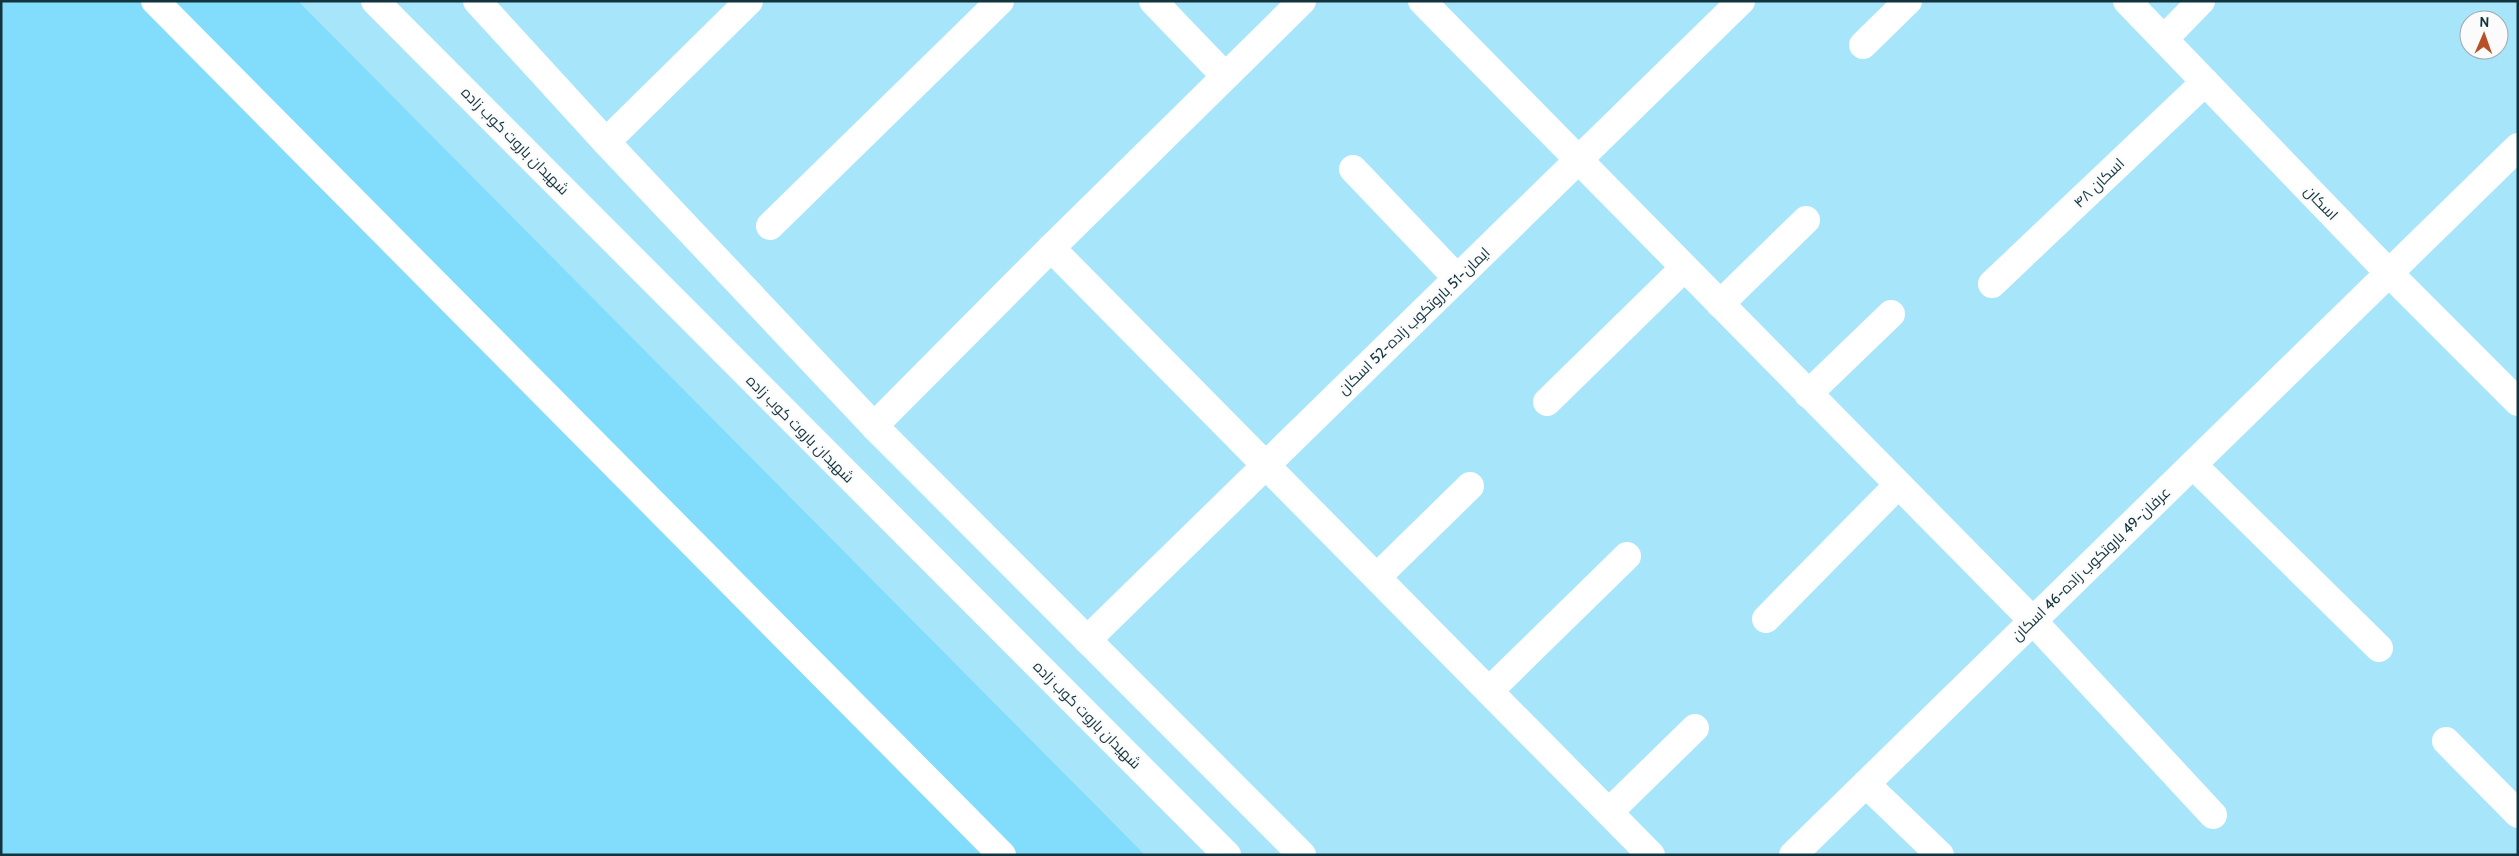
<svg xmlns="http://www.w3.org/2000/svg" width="2519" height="856" viewBox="0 0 2519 856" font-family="Cabin,Cairo,sans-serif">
	<rect width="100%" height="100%" fill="#a7e5fb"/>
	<path fill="#82dcfb" d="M 1,1 L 298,1 L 1145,855 L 1,855 Z"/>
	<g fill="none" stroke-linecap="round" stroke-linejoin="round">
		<g stroke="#fff" stroke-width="28">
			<path d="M 155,1 L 1002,855"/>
			<path d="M 375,1 L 1227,855"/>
			<path d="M 477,1 L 606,142 L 874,426 L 1302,855"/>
			<path d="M 1153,1 L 1225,76"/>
			<path d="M 1422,1 L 2033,621 L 2213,815"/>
			<path d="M 2127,1 L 2389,273 L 2518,402"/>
			<path d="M 2164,39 L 2201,1"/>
			<path d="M 1863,45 L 1908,1"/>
			<path d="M 606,142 L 749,1"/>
			<path d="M 1353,169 L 1457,278"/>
			<path d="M 770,226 L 1000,1"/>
			<path d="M 1051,248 L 1651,855"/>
			<path d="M 1992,284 L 2205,82"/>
			<path d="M 1720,304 L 1806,220"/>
			<path d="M 1808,394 L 1891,314"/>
			<path d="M 1547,402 L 1684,268"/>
			<path d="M 874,426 L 1051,248 L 1302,1"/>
			<path d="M 2193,465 L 2379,648"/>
			<path d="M 1377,577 L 1470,486"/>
			<path d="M 1766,619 L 1898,485"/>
			<path d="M 1087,640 L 1741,1"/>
			<path d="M 1489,691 L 1627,556"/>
			<path d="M 2446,741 L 2518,814"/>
			<path d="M 1866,784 L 1940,855"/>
			<path d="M 1609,812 L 1695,728"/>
			<path d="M 1793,855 L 2518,147"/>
		</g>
	</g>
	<g text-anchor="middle" stroke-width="5" stroke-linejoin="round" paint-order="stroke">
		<g font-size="15" fill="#12343e" stroke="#fbfbfb">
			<text transform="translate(515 141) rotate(45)" y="5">شهیدان باروت کوب زاده</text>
			<text transform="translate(2099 183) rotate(-44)" y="5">اسکان ۴۸</text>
			<text transform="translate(2321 203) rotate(46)" y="5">اسکان</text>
			<text transform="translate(1414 321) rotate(-44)" y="5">ایمان-51 باروتکوب زاده-52 اسکان</text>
			<text transform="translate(800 429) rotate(45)" y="5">شهیدان باروت کوب زاده</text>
			<text transform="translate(2091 564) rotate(-44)" y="5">عرفان-49 باروتکوب زاده-46 اسکان</text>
			<text transform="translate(1087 715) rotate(45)" y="5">شهیدان باروت کوب زاده</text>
		</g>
	</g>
	<rect width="2519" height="856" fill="none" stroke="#12343e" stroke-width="5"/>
	<g transform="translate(2484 35) rotate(2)"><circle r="24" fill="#fbfbfb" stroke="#9eabaf"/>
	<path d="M0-4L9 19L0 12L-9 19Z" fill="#b85226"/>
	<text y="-8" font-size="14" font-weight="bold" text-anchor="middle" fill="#12343e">N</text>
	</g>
</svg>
